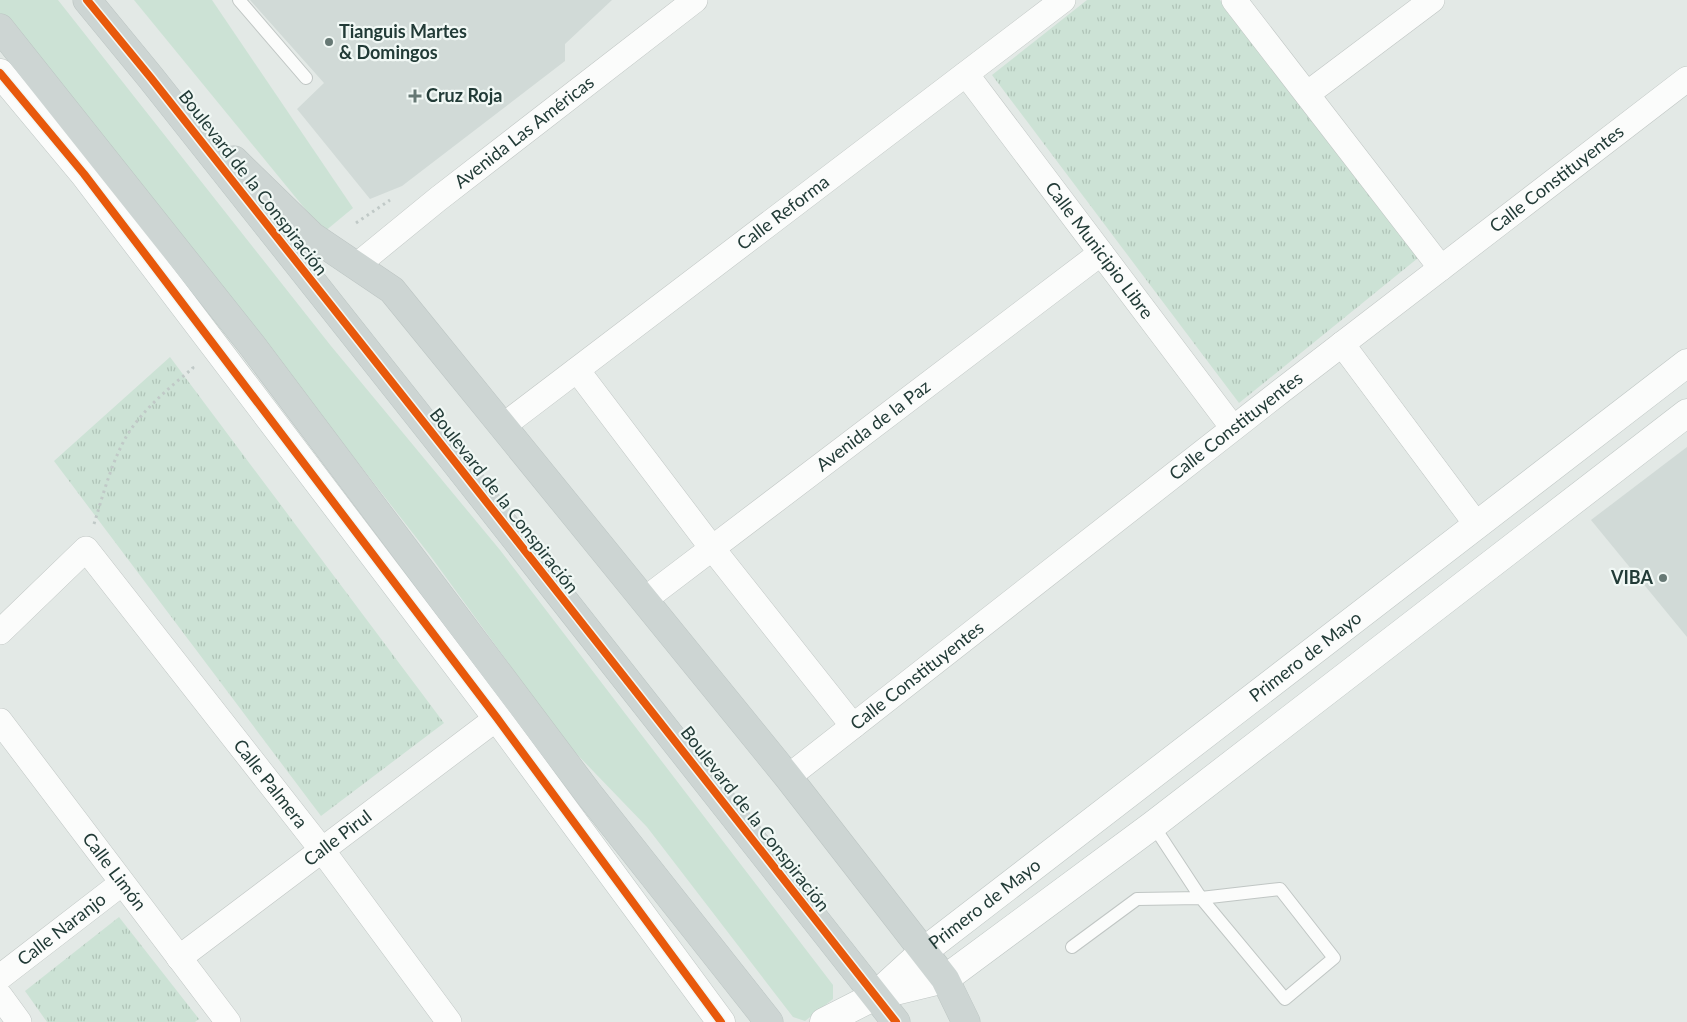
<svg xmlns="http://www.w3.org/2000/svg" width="1687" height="1022" viewBox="0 0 1687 1022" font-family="Lato,sans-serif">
	<defs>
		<pattern id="park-tufts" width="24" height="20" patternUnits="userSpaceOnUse" patternTransform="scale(1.25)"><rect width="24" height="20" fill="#cce2d5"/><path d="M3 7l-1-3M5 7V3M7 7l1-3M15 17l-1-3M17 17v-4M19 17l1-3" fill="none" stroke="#afc3b7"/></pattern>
	</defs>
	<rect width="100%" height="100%" fill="#e3e9e6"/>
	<g fill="#d1dad7">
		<path d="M 250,0 L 612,0 L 565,44 L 565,61 L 402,186 L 370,199 L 297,109 L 324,83 Z"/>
		<path d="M 1687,447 L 1687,637 L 1591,520 Z"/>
	</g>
	<g fill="#cce2d5">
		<path d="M 0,0 L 58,0 L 331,346 L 500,550 L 833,985 L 833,999 L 805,1021 L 793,1017 L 647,827 L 568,745 L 429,554 L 227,294 L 0,22 Z"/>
		<path d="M 134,0 L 212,0 L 353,208 L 324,232 Z"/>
	</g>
	<g fill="url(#park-tufts)">
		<path d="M 1087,0 L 1220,0 L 1418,258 L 1239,403 L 992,75 Z"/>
		<path d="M 170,357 L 444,723 L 321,816 L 54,461 Z"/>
		<path d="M 119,917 L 199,1019 L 195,1022 L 47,1022 L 25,991 Z"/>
	</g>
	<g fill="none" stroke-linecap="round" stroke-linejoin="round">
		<defs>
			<g id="lane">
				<path d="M 239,0 L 306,78"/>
				<path d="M 1072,947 L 1137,899 L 1201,898 L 1280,889 L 1334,958 L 1285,999 L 1201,898 L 1153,825"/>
			</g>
			<g id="street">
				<path d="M 1234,0 L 1441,268"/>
				<path id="s1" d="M 966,74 L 1233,428"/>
				<path d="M 1307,94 L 1432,0"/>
				<path id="s2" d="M 356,266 L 438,199 L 695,0"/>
				<path d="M 1342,344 L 1477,525"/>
				<path d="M 577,370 L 712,548 L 853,726"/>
				<path id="s3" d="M 503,426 L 1063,0"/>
				<path id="s4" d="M 644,600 L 1101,253"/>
				<path id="s5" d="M 0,632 L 86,549 L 322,850 L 449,1022"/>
				<path id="s6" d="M 0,721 L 228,1022"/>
				<path id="s7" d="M 788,777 L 1281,391 L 1687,79"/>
				<path id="s8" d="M 179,958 L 497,718"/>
				<path id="s9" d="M 0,977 L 122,883"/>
				<path d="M 0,996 L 19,1022"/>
			</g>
			<g id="secondary">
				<path d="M 0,73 L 84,174 L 148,258 L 497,718 L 721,1022"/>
				<path id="s10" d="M 878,993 L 924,951 L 1687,363"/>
				<path d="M 824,1022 L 875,996 L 945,979 L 1153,825 L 1687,413"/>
			</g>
			<g id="primary">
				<path d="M 87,0 L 151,78 L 459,467 L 896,1022"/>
				<path d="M 0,28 L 251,344 L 588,793 L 769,1022"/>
				<path d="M 234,160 L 312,236 L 392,290 L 788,777 L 945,979 L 966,1022"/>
			</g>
		</defs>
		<use href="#lane" stroke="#c0c6c4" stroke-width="14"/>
		<use href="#street" stroke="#c0c6c4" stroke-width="26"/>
		<use href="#secondary" stroke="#bfc6c4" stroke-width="29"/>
		<use href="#primary" stroke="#bcc5c3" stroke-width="29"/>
		<g stroke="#c0c9c7" stroke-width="3" stroke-dasharray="2.5 4" stroke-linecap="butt">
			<path d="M 356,223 L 390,200"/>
			<path d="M 94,524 C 103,495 111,464 126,437 C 142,410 169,388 193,368 L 192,366"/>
		</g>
		<use href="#lane" stroke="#fbfcfb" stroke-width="12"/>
		<use href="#street" stroke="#fbfcfb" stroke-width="25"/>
		<use href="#secondary" stroke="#fbfcfb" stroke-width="28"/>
		<use href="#primary" stroke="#cdd5d3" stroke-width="28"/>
		<defs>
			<g id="cycleway">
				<path d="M 87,0 L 151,78 L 459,467 L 896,1022"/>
				<path d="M 0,73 L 84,174 L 148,258 L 497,718 L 721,1022"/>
			</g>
		</defs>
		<use href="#cycleway" stroke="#f1f8f5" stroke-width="11"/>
		<use href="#cycleway" stroke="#e8590c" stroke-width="8"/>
	</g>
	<g fill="#667874" stroke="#f1f8f5" stroke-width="2">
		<circle cx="329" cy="42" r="5"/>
		<path d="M412.5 88.5h5v5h5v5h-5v5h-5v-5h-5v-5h5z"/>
		<circle cx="1663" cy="578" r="5"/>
	</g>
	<g text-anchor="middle" stroke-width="4.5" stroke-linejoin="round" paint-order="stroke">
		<g font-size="18" font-weight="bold" fill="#223b37" stroke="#f1f8f5" text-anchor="start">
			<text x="339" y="38">Tianguis Martes<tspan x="339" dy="21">&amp; Domingos</tspan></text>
			<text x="426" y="102">Cruz Roja</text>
			<text x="1653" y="584" text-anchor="end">VIBA</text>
		</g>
		<g font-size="18" fill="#223b37" stroke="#f1f8f5">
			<text dy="6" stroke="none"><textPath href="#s2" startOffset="215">Avenida Las Américas</textPath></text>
			<text dy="6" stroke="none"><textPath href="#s7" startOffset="974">Calle Constituyentes</textPath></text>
			<text transform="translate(253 183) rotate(52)" y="6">Boulevard de la Conspiración</text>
			<text dy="6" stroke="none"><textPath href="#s3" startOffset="352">Calle Reforma</textPath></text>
			<text dy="6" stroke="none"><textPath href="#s1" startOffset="221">Calle Municipio Libre</textPath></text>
			<text dy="6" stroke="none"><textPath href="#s4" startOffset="288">Avenida de la Paz</textPath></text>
			<text dy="6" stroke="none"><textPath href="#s7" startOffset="569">Calle Constituyentes</textPath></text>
			<text transform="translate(504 501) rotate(52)" y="6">Boulevard de la Conspiración</text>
			<text dy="6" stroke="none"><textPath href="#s10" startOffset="544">Primero de Mayo</textPath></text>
			<text dy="6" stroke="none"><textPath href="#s7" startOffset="164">Calle Constituyentes</textPath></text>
			<text dy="6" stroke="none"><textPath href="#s5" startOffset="418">Calle Palmera</textPath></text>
			<text transform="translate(755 819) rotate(52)" y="6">Boulevard de la Conspiración</text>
			<text dy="6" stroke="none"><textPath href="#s8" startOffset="199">Calle Pirul</textPath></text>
			<text dy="6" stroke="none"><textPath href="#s6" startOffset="189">Calle Limón</textPath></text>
			<text dy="6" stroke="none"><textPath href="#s10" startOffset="139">Primero de Mayo</textPath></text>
			<text dy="6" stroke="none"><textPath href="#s9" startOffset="78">Calle Naranjo</textPath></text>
		</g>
	</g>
</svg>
